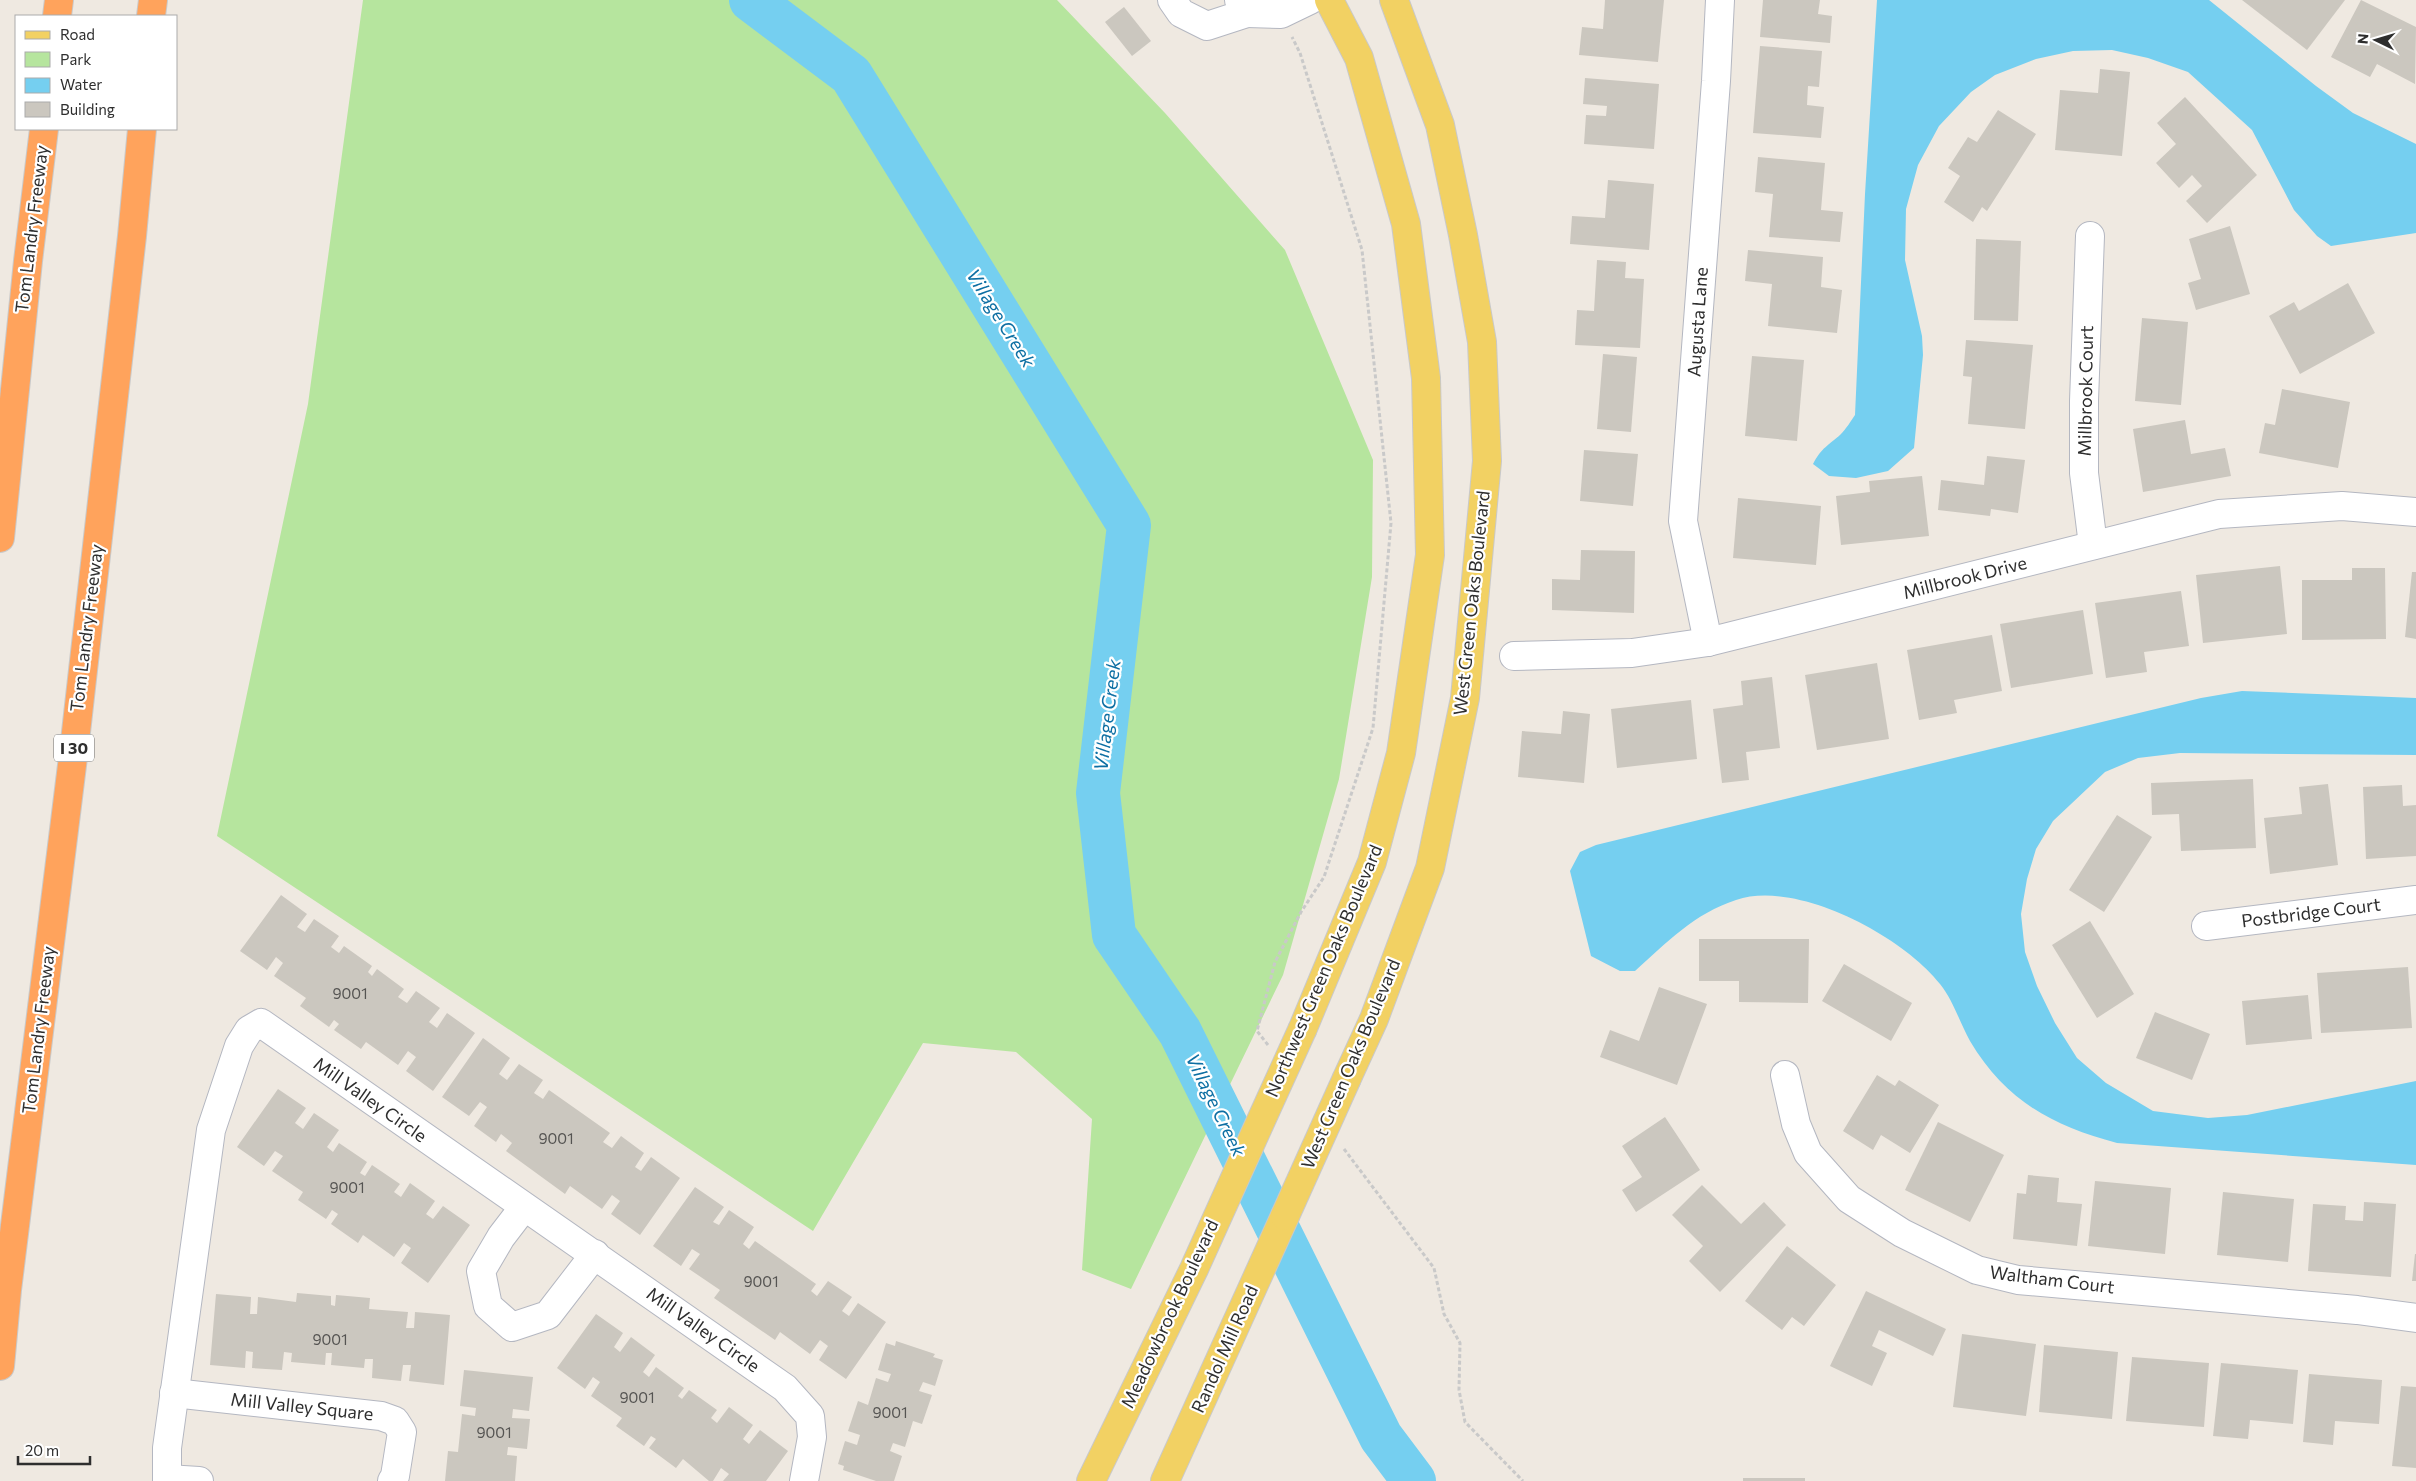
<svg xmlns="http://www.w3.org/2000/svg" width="2416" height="1481" viewBox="0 0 2416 1481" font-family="Commissioner,sans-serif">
	<rect width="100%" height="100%" fill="#efe9e1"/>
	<path fill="#b6e59e" d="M 363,0 L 1057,0 L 1165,113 L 1285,250 L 1373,460 L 1372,577 L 1339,779 L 1283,975 L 1131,1289 L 1082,1270 L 1092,1119 L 1016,1052 L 923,1043 L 813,1231 L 217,836 L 308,404 Z"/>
	<g fill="#75cff0">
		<path d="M 1877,0 L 2209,0 L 2316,86 L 2353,113 L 2416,144 L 2416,233 L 2331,246 L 2317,236 L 2294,210 L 2252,130 L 2188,72 L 2148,58 L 2112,50 L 2073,51 L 2036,59 L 1995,75 L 1971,92 L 1939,126 L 1918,165 L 1906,209 L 1905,260 L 1922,336 L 1923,355 L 1914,448 L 1888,471 L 1856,478 L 1829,476 L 1813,464 C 1822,447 1828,446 1841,434 C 1846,429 1851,421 1855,415 L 1865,194 Z"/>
		<path d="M 2242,691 L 2416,698 L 2416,755 L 2180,753 L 2138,758 L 2105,772 L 2053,821 L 2036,849 L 2027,879 L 2021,914 L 2025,952 L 2037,986 L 2055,1023 L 2077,1058 L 2106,1083 L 2153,1111 L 2208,1118 L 2247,1115 L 2416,1081 L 2416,1165 L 2117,1143 C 2052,1126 2005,1100 1970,1041 C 1960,1023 1953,1000 1940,984 C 1903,936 1796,879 1736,900 C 1695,913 1666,943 1635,971 L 1620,971 L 1591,956 L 1570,871 L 1580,852 L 1596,845 L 2106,721 L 2201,698 Z"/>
	</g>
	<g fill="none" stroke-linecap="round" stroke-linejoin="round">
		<path stroke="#75cff0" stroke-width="44" d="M 751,0 L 851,75 L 1129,525 L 1098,793 L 1114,935 L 1180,1032 L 1381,1437 L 1414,1481"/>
	</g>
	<g fill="#cbc7bf">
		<path d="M 1605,0 L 1664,0 L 1658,62 L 1579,55 L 1582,27 L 1603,29 Z"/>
		<path d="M 1763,0 L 1820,0 L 1818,14 L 1832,16 L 1830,43 L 1760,37 Z"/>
		<path d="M 2242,0 L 2345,0 L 2307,50 Z"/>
		<path d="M 2361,0 L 2416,27 L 2415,84 L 2377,64 L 2370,77 L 2331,57 Z"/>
		<path d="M 1124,7 L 1151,41 L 1132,56 L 1105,22 Z"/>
		<path d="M 1760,46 L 1822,51 L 1819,87 L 1808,86 L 1807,105 L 1824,107 L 1821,138 L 1753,133 Z"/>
		<path d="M 2100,69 L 2130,72 L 2122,156 L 2055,150 L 2060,90 L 2098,93 Z"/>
		<path d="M 1585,78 L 1659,84 L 1654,149 L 1584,144 L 1586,115 L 1606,116 L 1607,106 L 1583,104 Z"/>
		<path d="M 2185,97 L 2257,175 L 2207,223 L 2186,201 L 2202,186 L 2192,175 L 2179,188 L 2156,163 L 2176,144 L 2157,123 Z"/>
		<path d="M 1998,110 L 2036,134 L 1987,211 L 1982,207 L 1973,222 L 1944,202 L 1960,176 L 1948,168 L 1968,137 L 1977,142 Z"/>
		<path d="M 1758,157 L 1825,163 L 1821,210 L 1843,212 L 1840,242 L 1769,237 L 1773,194 L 1755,192 Z"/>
		<path d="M 1608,180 L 1654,184 L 1649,250 L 1570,244 L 1572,216 L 1605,218 Z"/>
		<path d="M 2230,226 L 2250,294 L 2196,310 L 2188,283 L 2201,279 L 2189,239 Z"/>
		<path d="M 1976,239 L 2021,241 L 2018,321 L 1974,320 Z"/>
		<path d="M 1748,250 L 1823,257 L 1821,287 L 1842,290 L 1837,333 L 1768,326 L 1772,284 L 1745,281 Z"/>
		<path d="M 1597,260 L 1626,262 L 1625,278 L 1644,279 L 1640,348 L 1575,345 L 1577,310 L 1594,311 Z"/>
		<path d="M 2348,283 L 2375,333 L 2300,374 L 2269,316 L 2294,302 L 2299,311 Z"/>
		<path d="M 2142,318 L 2188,322 L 2181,405 L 2135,401 Z"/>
		<path d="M 1966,340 L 2033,345 L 2025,429 L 1968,424 L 1972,377 L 1963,376 Z"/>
		<path d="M 1603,354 L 1637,357 L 1631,432 L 1597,429 Z"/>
		<path d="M 1752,356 L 1804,360 L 1797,441 L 1745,436 Z"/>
		<path d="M 2282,389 L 2350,402 L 2338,468 L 2259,453 L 2265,423 L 2275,425 Z"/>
		<path d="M 2185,420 L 2191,454 L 2225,448 L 2231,476 L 2143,492 L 2133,429 Z"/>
		<path d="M 1584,450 L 1638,454 L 1633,506 L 1580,501 Z"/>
		<path d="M 1987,456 L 2025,460 L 2018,513 L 1991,509 L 1990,516 L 1938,510 L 1941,480 L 1984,485 Z"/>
		<path d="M 1922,476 L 1929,536 L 1841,545 L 1836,496 L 1870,492 L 1869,481 Z"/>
		<path d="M 1738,498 L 1821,506 L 1816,565 L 1733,558 Z"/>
		<path d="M 1581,550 L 1635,551 L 1634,613 L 1552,610 L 1552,579 L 1580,580 Z"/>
		<path d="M 2280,566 L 2287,634 L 2203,643 L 2196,575 Z"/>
		<path d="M 2352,568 L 2385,568 L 2386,639 L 2302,640 L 2302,580 L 2352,580 Z"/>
		<path d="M 2412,572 L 2416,572 L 2416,639 L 2405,637 Z"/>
		<path d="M 2181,591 L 2189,646 L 2144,652 L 2147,672 L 2106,678 L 2095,603 Z"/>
		<path d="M 2083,610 L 2093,674 L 2011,688 L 2000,624 Z"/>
		<path d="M 1992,635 L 2002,691 L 1954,700 L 1957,713 L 1919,720 L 1907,650 Z"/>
		<path d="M 1877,663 L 1889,739 L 1817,750 L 1805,675 Z"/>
		<path d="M 1772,677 L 1780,748 L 1746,752 L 1749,780 L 1722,783 L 1713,709 L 1743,705 L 1741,681 Z"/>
		<path d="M 1691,700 L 1697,759 L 1617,768 L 1611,709 Z"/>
		<path d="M 1563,711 L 1590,714 L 1584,783 L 1518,777 L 1522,731 L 1561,734 Z"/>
		<path d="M 2253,779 L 2256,848 L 2181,851 L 2179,814 L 2152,815 L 2151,783 Z"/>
		<path d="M 2328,784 L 2338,865 L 2270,874 L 2264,818 L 2302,814 L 2299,787 Z"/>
		<path d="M 2402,785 L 2403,806 L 2416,805 L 2416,856 L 2366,859 L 2363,787 Z"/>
		<path d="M 2117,815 L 2152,837 L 2104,912 L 2069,890 Z"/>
		<path d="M 281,895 L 307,914 L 297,927 L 305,932 L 314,919 L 339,936 L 331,947 L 339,953 L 344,946 L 372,966 L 368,972 L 372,976 L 377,969 L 404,989 L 398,997 L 407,1003 L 416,991 L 440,1008 L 429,1022 L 437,1028 L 447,1013 L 475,1033 L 433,1091 L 406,1071 L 416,1057 L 408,1051 L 398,1065 L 366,1042 L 361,1049 L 334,1030 L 339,1024 L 334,1020 L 329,1027 L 300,1006 L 306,998 L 274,976 L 283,963 L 276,957 L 267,970 L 240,951 Z"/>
		<path d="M 2090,921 L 2134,994 L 2097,1018 L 2052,945 Z"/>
		<path d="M 1699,939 L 1809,939 L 1808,1003 L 1739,1002 L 1739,981 L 1699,981 Z"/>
		<path d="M 1844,964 L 1912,1003 L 1891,1041 L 1822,1001 Z"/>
		<path d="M 2408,967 L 2412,1028 L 2321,1033 L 2317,973 Z"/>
		<path d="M 1659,987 L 1707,1004 L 1677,1085 L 1600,1057 L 1610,1030 L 1639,1041 Z"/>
		<path d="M 2308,995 L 2312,1039 L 2246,1045 L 2242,1001 Z"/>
		<path d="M 2155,1012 L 2210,1034 L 2192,1080 L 2136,1058 Z"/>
		<path d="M 483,1038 L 510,1058 L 499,1074 L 507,1080 L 519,1064 L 543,1080 L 534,1093 L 543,1099 L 549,1090 L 610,1133 L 603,1142 L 612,1148 L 621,1136 L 644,1153 L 635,1167 L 641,1171 L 651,1157 L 680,1178 L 640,1235 L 611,1214 L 620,1201 L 612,1195 L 602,1209 L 570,1186 L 565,1194 L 506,1151 L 512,1143 L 501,1134 L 496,1142 L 474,1126 L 487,1107 L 480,1102 L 469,1116 L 442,1097 Z"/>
		<path d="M 1877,1075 L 1895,1086 L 1899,1080 L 1939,1105 L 1910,1153 L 1881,1135 L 1873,1150 L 1843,1131 Z"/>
		<path d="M 278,1089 L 306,1108 L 295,1123 L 303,1129 L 314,1113 L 339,1130 L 327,1147 L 333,1152 L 339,1143 L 367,1162 L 360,1173 L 365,1176 L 372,1165 L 400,1184 L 394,1192 L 401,1197 L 410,1183 L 435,1201 L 426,1214 L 433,1219 L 443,1206 L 470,1225 L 428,1283 L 401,1263 L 411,1248 L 404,1243 L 394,1257 L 363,1235 L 358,1243 L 331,1224 L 338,1214 L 332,1210 L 326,1219 L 298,1200 L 303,1192 L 272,1171 L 283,1156 L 275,1151 L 264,1166 L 237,1147 Z"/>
		<path d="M 1665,1117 L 1700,1170 L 1636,1212 L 1622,1190 L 1642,1177 L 1622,1146 Z"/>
		<path d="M 1938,1122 L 2004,1155 L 1970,1222 L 1905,1190 Z"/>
		<path d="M 2028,1175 L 2059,1178 L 2057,1202 L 2082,1204 L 2077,1246 L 2013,1239 L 2017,1193 L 2026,1194 Z"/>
		<path d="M 2095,1181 L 2171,1188 L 2165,1254 L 2088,1246 Z"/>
		<path d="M 1702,1185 L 1741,1224 L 1764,1202 L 1786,1225 L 1720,1292 L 1689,1261 L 1703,1246 L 1672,1215 Z"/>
		<path d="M 695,1187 L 724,1207 L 713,1222 L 719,1225 L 729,1210 L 754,1227 L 743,1244 L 749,1249 L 755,1241 L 816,1284 L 811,1291 L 817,1296 L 828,1281 L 852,1297 L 842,1311 L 849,1316 L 858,1303 L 886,1322 L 846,1379 L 819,1360 L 828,1346 L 820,1340 L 810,1354 L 780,1332 L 775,1340 L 714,1298 L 720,1290 L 689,1269 L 700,1254 L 692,1249 L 681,1266 L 653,1246 Z"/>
		<path d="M 2223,1192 L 2294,1199 L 2288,1262 L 2217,1255 Z"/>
		<path d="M 2364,1202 L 2396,1204 L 2391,1277 L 2308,1271 L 2313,1204 L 2346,1206 L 2345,1220 L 2363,1221 Z"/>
		<path d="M 1787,1246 L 1836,1285 L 1804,1326 L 1792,1317 L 1782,1330 L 1745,1301 Z"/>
		<path d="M 2415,1254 L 2416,1254 L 2416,1281 L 2412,1281 Z"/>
		<path d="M 1866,1291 L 1946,1329 L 1933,1356 L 1879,1330 L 1872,1346 L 1887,1353 L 1872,1386 L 1830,1366 Z"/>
		<path d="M 297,1293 L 331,1296 L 331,1305 L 335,1306 L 336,1295 L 370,1298 L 369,1309 L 408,1312 L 406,1328 L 414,1328 L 415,1312 L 450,1315 L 444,1385 L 409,1381 L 411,1365 L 403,1365 L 401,1381 L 372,1378 L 373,1359 L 365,1359 L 364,1368 L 331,1365 L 332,1353 L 326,1353 L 325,1365 L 291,1362 L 292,1353 L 284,1352 L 282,1370 L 252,1368 L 253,1352 L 246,1351 L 245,1368 L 210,1365 L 216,1294 L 251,1297 L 250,1314 L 257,1314 L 258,1297 L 296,1302 Z"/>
		<path d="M 596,1314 L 623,1333 L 614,1347 L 620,1352 L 631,1337 L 655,1355 L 643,1372 L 649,1377 L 656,1367 L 684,1388 L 678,1396 L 682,1399 L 689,1390 L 717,1410 L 711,1418 L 717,1423 L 729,1407 L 753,1425 L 743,1439 L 749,1444 L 760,1430 L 788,1451 L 766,1481 L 723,1481 L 729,1474 L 721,1468 L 713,1481 L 709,1481 L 683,1459 L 676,1468 L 649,1448 L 656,1439 L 651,1436 L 644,1446 L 616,1426 L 622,1418 L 591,1396 L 600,1382 L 593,1377 L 585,1389 L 557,1368 Z"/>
		<path d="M 1962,1334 L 2036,1344 L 2026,1416 L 1953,1407 Z"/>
		<path d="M 896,1341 L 935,1354 L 933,1357 L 943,1360 L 935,1386 L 923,1382 L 919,1391 L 932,1395 L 922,1424 L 913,1421 L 905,1447 L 893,1443 L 890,1451 L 902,1456 L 894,1481 L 876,1481 L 843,1470 L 844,1466 L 838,1464 L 845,1441 L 857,1445 L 860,1435 L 848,1431 L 858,1401 L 868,1405 L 876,1378 L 888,1382 L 891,1374 L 878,1370 L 886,1343 L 895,1346 Z"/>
		<path d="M 2044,1345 L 2118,1352 L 2112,1419 L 2039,1412 Z"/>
		<path d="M 2132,1357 L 2209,1363 L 2204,1427 L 2126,1421 Z"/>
		<path d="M 2221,1363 L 2298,1370 L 2293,1424 L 2250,1420 L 2248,1439 L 2213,1436 Z"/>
		<path d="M 464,1370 L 533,1377 L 529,1411 L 513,1409 L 512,1418 L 530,1419 L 527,1449 L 508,1447 L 507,1455 L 517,1456 L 515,1481 L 445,1481 L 448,1451 L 458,1452 L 462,1414 L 475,1416 L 476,1408 L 460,1406 Z"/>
		<path d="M 2309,1374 L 2382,1380 L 2379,1424 L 2335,1421 L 2333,1445 L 2303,1442 Z"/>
		<path d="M 2401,1386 L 2416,1387 L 2416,1468 L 2392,1466 Z"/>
		<rect x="1743" y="1478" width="62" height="3"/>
	</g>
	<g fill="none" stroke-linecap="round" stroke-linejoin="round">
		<defs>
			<g id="minor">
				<path d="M 1172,0 L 1181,13 L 1207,26 L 1247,13"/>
				<path d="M 1239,0 L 1247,13 L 1281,14 L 1310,0"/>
				<path d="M 2090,236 L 2084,401 L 2084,473 L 2093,545"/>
				<path d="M 1708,642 L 1683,521 L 1716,81 L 1720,0"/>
				<path d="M 1514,656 L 1632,653 L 1708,642 L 2219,514 L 2342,506 L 2416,512"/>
				<path d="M 2206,926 L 2416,900"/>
				<path d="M 1785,1075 L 1796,1124 L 1808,1153 L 1849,1199 L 1902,1233 L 1977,1270 L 2018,1280 L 2357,1310 L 2416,1318"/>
				<path d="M 524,1207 L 501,1237 L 481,1271 L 488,1306 L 512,1327 L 548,1315 L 595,1254"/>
				<path d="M 174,1393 L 381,1416 L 395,1421 L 402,1432 L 395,1476 L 392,1481"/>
				<path d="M 167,1479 L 199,1481"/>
				<path d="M 167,1481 L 167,1448 L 211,1130 L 239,1046 L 249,1030 L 261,1023 L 785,1388 L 810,1416 L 812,1437 L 804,1481"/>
			</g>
			<g id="major">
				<path d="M 1303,1028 L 1372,862 L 1401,753 L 1430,555 L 1426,378 L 1406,224 L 1359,58 L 1329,0"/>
				<path d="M 1347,1078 L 1374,1019 L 1430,868 L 1465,698 L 1487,461 L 1482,342 L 1463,235 L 1440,125 L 1394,0"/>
				<path d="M 1091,1481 L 1194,1269 L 1249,1147"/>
				<path d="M 1165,1481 L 1285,1216"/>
			</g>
			<g id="highway">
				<path d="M 57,16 L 59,0"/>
				<path d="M 151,16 L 153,0"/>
				<path d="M 0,538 L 28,261 L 44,129"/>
				<path d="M 0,1366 L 7,1290 L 75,741 L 132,236 L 142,129"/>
			</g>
		</defs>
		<use href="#minor" stroke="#b4b7c1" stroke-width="30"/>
		<use href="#major" stroke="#c9c9c9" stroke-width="30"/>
		<use href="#highway" stroke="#c9c9c9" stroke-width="30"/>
		<g stroke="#c9c9c9" stroke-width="3" stroke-dasharray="4 2.5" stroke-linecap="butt">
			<path d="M 1268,1045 L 1257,1031 L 1275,962 L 1301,912 L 1324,877 L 1373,728 L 1391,523 L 1362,250 L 1300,53 L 1292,37"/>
			<path d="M 1344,1149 L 1434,1268 L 1444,1314 L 1460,1343 L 1459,1390 L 1465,1422 L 1523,1481"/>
		</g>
		<use href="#minor" stroke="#fff" stroke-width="28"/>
		<use href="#major" stroke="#f2d163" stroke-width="28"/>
		<use href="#highway" stroke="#ffa35c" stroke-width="28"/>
		<defs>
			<g id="major-bridge">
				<path d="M 1249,1147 L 1303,1028"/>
				<path d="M 1285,1216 L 1347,1078"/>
			</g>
		</defs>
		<use href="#major-bridge" stroke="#c9c9c9" stroke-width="30" stroke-linecap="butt"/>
		<use href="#major-bridge" stroke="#f2d163" stroke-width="28"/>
	</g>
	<g text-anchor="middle" stroke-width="4.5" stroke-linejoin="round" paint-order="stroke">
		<g font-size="15" fill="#555452">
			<text x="350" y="999">9001</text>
			<text x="556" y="1144">9001</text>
			<text x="347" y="1193">9001</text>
			<text x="761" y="1287">9001</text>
			<text x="330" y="1345">9001</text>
			<text x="637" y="1403">9001</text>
			<text x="890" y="1418">9001</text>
			<text x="494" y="1438">9001</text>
		</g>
		<rect fill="#fff" stroke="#6d6d6d" stroke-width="1" x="54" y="734.5" width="40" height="27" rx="4"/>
		<g font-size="16" font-weight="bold" fill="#2e2e2e">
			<text x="74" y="754">I 30</text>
		</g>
		<g font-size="18" fill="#2e2e2e" stroke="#fff">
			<text transform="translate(32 229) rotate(-83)" y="6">Tom Landry Freeway</text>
			<text transform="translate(1698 322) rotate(-86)" y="6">Augusta Lane</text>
			<text transform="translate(2086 391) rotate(-89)" y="6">Millbrook Court</text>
			<text transform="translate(1965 578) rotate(-14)" y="6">Millbrook Drive</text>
			<text transform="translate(1472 603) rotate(-84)" y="6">West Green Oaks Boulevard</text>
			<text transform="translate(87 628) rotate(-83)" y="6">Tom Landry Freeway</text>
			<text transform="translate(2311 913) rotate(-7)" y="6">Postbridge Court</text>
			<text transform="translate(1324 971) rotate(-67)" y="6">Northwest Green Oaks Boulevard</text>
			<text transform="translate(39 1030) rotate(-83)" y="6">Tom Landry Freeway</text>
			<text transform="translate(1351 1064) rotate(-67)" y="6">West Green Oaks Boulevard</text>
			<text transform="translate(370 1100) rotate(35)" y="6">Mill Valley Circle</text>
			<text transform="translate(2052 1280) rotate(7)" y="6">Waltham Court</text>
			<text transform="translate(1170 1314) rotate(-65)" y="6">Meadowbrook Boulevard</text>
			<text transform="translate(703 1330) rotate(35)" y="6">Mill Valley Circle</text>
			<text transform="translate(1225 1349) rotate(-66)" y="6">Randol Mill Road</text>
			<text transform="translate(302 1407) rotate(6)" y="6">Mill Valley Square</text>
		</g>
		<g font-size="19" font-style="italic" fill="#0d6fa3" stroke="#fff">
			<text transform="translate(1001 318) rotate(58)" y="7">Village Creek</text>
			<text transform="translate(1107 715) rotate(-83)" y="7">Village Creek</text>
			<text transform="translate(1216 1105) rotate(64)" y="7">Village Creek</text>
		</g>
	</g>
	<rect x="15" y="15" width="162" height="115" fill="#ffffff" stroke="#ababab"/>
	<rect x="25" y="31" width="25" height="8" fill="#f2d163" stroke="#ababab"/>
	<text x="60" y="40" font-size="15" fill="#2e2e2e">Road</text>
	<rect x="25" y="52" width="25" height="15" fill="#b6e59e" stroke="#ababab"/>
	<text x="60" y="65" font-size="15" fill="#2e2e2e">Park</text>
	<rect x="25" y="78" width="25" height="15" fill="#75cff0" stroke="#ababab"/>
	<text x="60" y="90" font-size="15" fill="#2e2e2e">Water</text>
	<rect x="25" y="102" width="25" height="15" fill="#cbc7bf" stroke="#ababab"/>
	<text x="60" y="115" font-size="15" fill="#2e2e2e">Building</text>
	<g transform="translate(2376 40) rotate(275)" stroke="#ffffff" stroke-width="4" paint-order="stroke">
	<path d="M0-4L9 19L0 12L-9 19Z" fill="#2e2e2e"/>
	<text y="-8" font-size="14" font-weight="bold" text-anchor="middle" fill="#2e2e2e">N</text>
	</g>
	<path d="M18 1456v8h72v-8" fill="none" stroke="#2e2e2e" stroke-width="2.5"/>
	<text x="25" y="1456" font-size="15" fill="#2e2e2e" stroke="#ffffff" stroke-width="4" paint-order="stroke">20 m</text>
</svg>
